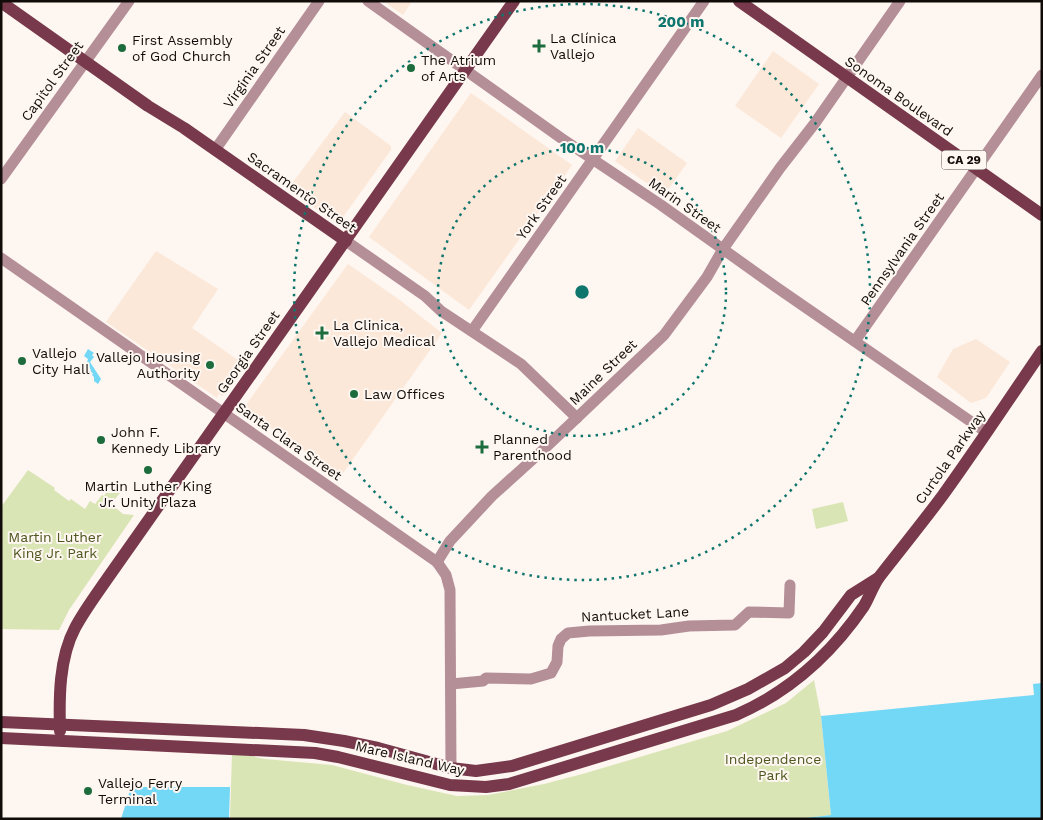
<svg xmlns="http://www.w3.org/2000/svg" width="1043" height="820" viewBox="0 0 1043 820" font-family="'Work Sans',sans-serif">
	<rect width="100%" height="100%" fill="#fef6f0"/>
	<g fill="#fce8d9">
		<path d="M 383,1 L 412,1 L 403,15 Z"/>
		<path d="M 773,51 L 819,84 L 781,138 L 735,106 Z"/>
		<path d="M 471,93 L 572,165 L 469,310 L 369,237 Z"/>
		<path d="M 345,112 L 391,146 L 391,150 L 338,224 L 288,189 Z"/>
		<path d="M 638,128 L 687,163 L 664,195 L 615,161 Z"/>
		<path d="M 156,251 L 218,289 L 192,328 L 245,365 L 223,396 L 218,394 L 217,398 L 106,322 Z"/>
		<path d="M 348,264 L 397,298 L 442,333 L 341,476 L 243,409 Z"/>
		<path d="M 976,339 L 1010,362 L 986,398 L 971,403 L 937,377 L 953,349 Z"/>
	</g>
	<g fill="#dae5b5">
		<path d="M 28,470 L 55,488 L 54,490 L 69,501 L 71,499 L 85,509 L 90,501 L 95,504 L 102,495 L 104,496 L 106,493 L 120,493 L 111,504 L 123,514 L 134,515 L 69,610 L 59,630 L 1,629 L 1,507 Z"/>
		<path d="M 843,502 L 848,521 L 816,529 L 812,509 Z"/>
		<path d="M 814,680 L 821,716 L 831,815 L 797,819 L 230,819 L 232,752 L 265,759 L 332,765 L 407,785 L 457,796 L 488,795 L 544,784 L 586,773 L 727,731 L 786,703 Z"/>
	</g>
	<g fill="#73d7f6">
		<path d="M 88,349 L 94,353 L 92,355 L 94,357 L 90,362 L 101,379 L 98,384 L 94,381 L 94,377 L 92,375 L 93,373 L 90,372 L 91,370 L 88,365 L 89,363 L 87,362 L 88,359 L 84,356 Z"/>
		<path d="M 1042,683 L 1042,819 L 797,819 L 831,815 L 821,716 L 1034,695 L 1033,684 Z"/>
		<path d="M 131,787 L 230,787 L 229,819 L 121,819 Z"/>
	</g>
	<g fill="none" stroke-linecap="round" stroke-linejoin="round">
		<g stroke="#b58f98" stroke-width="11">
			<path d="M 368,1 L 561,138 L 661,205 L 776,287 L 986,432"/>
			<path d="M 215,150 L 319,1"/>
			<path d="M 1,179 L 129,1"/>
			<path d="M 346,241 L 425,296 L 441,311 L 521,364 L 577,418"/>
			<path d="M 1,258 L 437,562 L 446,575 L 450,590 L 451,768"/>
			<path d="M 472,331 L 704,1"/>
			<path d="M 855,341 L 1042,75"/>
			<path d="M 437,562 L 450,541 L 492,496 L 543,450 L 664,335 L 707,277 L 723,249 L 780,168 L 815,123 L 900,1"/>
			<path d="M 451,684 L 483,681 L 486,678 L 531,679 L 551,673 L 557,662 L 558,646 L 561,639 L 568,633 L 589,631 L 661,630 L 689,626 L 735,625 L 749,612 L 789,613 L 790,585"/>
		</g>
		<g stroke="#77394b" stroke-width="12">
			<path d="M 739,1 L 1042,215"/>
			<path d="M 1,2 L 148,106 L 184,128 L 346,241"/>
			<path d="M 1,722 L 304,735 L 344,741 L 378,748 L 451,768 L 476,771 L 512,766 L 711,705 L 748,689 L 785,668 L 804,652 L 823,632 L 851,595 L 878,578"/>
			<path d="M 60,731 C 59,698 59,658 75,628 C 84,611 96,595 107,579 L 514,1"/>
			<path d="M 1,738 L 315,753 L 338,757 L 450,785 L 486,787 L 509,784 L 736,715 C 789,692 832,653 864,606 C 870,596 873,585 880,576 C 901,549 923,522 943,495 C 977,448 1009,399 1042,351"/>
		</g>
	</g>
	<g fill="none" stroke="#0f766e" stroke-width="2.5" stroke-dasharray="2.5 5">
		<circle cx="582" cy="292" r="144"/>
		<circle cx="582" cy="292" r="288"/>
	</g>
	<g fill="#1c6c3d" stroke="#fef6f0" stroke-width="2">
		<path d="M536.5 38.5h5v5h5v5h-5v5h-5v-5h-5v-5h5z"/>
		<circle cx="122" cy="48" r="5"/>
		<circle cx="411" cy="68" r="5"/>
		<path d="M319.5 325.5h5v5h5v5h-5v5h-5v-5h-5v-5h5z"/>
		<circle cx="22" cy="361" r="5"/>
		<circle cx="210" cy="365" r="5"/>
		<circle cx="354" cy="394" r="5"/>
		<circle cx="101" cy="440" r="5"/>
		<path d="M479.5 439.5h5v5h5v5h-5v5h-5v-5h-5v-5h5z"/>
		<circle cx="148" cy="470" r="5"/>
		<circle cx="88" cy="791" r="5"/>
	</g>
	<g text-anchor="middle" stroke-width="4" stroke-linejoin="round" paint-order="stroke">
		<rect fill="#fef6f0" stroke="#58524e" stroke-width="1" x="941.5" y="150.5" width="45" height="19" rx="4"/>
		<g font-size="12" font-weight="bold" fill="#110c09">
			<text x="964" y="164">CA 29</text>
		</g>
		<g font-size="14" fill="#110c09" stroke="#fef6f0" text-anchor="start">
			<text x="550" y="43">La Clínica<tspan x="550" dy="16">Vallejo</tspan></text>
			<text x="132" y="45">First Assembly<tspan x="132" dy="16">of God Church</tspan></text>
			<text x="421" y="65">The Atrium<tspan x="421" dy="16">of Arts</tspan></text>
			<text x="333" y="330">La Clinica,<tspan x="333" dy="16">Vallejo Medical</tspan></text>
			<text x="32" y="358">Vallejo<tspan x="32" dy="16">City Hall</tspan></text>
			<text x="200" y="362" text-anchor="end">Vallejo Housing<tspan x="200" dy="16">Authority</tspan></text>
			<text x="364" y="399">Law Offices</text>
			<text x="111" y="437">John F.<tspan x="111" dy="16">Kennedy Library</tspan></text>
			<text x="493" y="444">Planned<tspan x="493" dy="16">Parenthood</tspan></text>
			<text x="148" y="491" text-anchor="middle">Martin Luther King<tspan x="148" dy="16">Jr. Unity Plaza</tspan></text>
			<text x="98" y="788">Vallejo Ferry<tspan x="98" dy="16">Terminal</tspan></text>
		</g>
		<g font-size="14" fill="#110c09" stroke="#fef6f0">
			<text transform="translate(254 67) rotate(-55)" y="5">Virginia Street</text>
			<text transform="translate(52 81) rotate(-54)" y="5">Capitol Street</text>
			<text transform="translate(899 96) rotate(35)" y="5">Sonoma Boulevard</text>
			<text transform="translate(302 192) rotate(35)" y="5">Sacramento Street</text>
			<text transform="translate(685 205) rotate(35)" y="5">Marin Street</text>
			<text transform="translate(541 207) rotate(-55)" y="5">York Street</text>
			<text transform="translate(902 249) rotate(-55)" y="5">Pennsylvania Street</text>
			<text transform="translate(248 352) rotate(-55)" y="5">Georgia Street</text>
			<text transform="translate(603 372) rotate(-44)" y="5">Maine Street</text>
			<text transform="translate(289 441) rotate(35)" y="5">Santa Clara Street</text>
			<text transform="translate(950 457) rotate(-55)" y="5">Curtola Parkway</text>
			<text transform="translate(635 614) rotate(-3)" y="5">Nantucket Lane</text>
			<text transform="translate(410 758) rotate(13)" y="5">Mare Island Way</text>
		</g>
		<g font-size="14" fill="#4d571f" stroke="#fef6f0">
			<text x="55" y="542">Martin Luther<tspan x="55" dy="16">King Jr. Park</tspan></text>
			<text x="773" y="764">Independence<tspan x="773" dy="16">Park</tspan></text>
		</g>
	</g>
	<circle cx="582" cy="292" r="8" fill="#0f766e" stroke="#fef6f0" stroke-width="2.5"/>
	<g font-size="15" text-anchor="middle" font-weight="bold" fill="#0f766e" stroke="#fef6f0" stroke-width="4" stroke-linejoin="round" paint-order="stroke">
		<text x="681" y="27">200 m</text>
		<text x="582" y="153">100 m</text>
	</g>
	<rect width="1043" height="820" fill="none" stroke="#110c09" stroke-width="5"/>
</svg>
